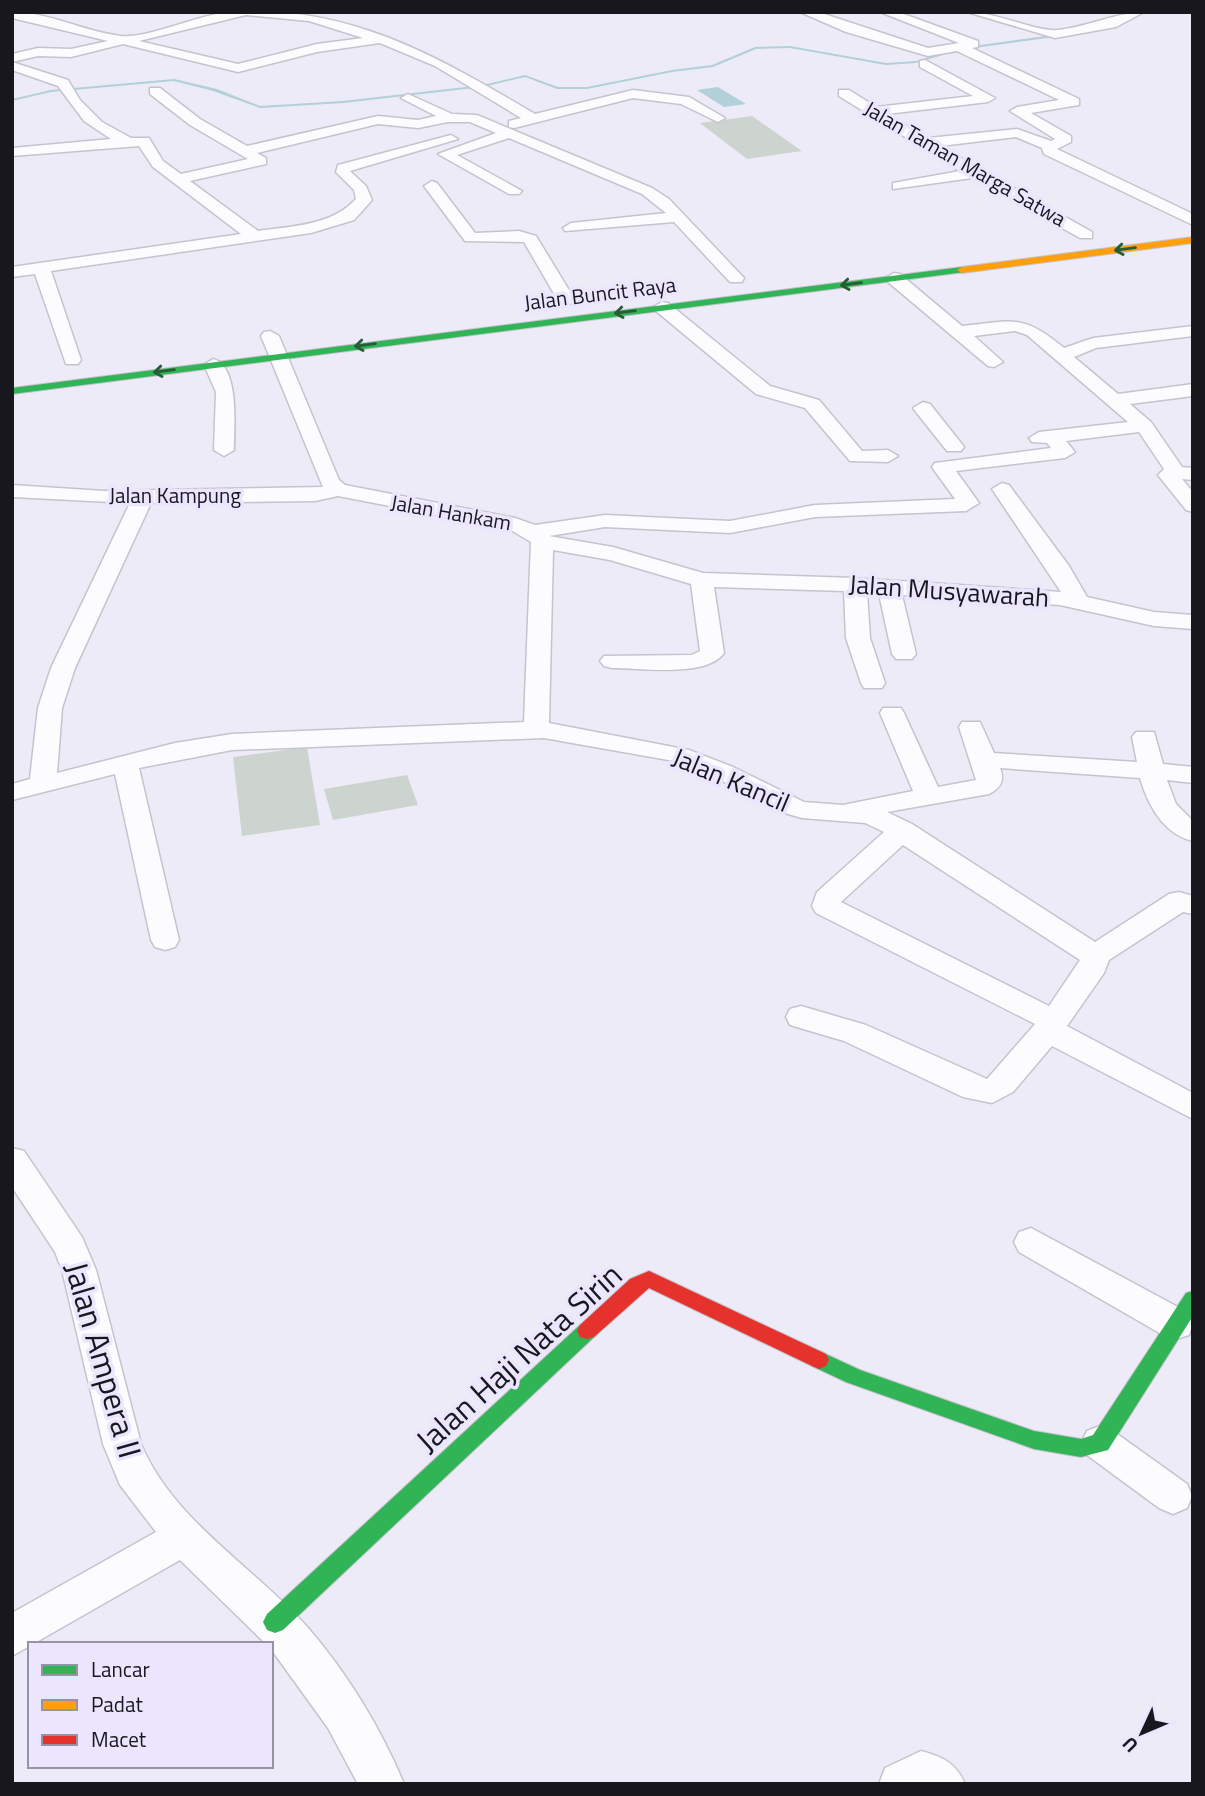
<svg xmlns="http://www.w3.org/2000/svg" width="1205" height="1796" viewBox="0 0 1205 1796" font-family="'Titillium Web',sans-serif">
	<rect width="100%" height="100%" fill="#eeebf8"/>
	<g fill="#cdd3cf">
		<path d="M 752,116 L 802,151 L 747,159 L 700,123 Z"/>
		<path d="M 307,747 L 320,825 L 242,836 L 233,757 Z"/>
		<path d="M 407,775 L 418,805 L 333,820 L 324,789 Z"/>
	</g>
	<path fill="#b2d0d8" d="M 718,87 L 746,104 L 724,107 L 697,90 Z"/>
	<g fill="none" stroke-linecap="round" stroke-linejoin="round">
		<path fill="#b2d0d8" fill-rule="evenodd" d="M 1060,34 L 1062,36 L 960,50 L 916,63 L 886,65 L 790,48 L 756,49 L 713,67 L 672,72 L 587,89 L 557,89 L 525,77 L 483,87 L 343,103 L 260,108 L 213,91 L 174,81 L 51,92 L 12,101 L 12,99 L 51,90 L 174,79 L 217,89 L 260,106 L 343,101 L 483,85 L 525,75 L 558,87 L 587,87 L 672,70 L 712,65 L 755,47 L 790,46 L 886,63 L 916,61 L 959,48 Z"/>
		<defs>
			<g id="street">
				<path d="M 12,12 C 49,12 85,32 121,36 C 147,39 200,14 230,12 C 348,4 437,56 535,114 L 633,90 L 689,97 L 725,118 L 718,122 L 681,104 L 633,98 L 514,128 L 509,127 L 509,121 L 521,118 L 435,66 L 380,43 L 317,52 L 238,72 L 123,44 L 71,57 L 38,56 L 12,62 L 12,54 L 38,48 L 71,49 L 108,41 L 12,18 ZM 246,15 L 309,21 L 363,38 L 317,44 L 238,64 L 139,41 Z"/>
				<path d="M 800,12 L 818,12 L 928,48 L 959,43 L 880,12 L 898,12 L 978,41 L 978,47 L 972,48 L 1079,99 L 1079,105 L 1031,113 L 1071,136 L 1071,142 L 1057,149 L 1193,214 L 1193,225 L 1044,154 L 1042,148 L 1016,137 L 940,146 L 1092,232 L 1092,238 L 1080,238 L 972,178 L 893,189 L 893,183 L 960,171 L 839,96 L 839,90 L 849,90 L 876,107 L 973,96 L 920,67 L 920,61 L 925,60 L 995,98 L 988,102 L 887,114 L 928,138 L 1017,129 L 1051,141 L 1055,139 L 1010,111 L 1017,107 L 1059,100 L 957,51 L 928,56 L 846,32 Z"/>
				<path d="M 967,12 C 997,12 1036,32 1058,30 C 1087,27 1118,12 1144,12 L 1116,27 L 1055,38 Z"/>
				<path d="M 12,62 L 68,80 L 80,100 L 102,122 L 131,138 L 149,138 L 163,161 L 181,174 L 248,159 L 190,125 L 150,94 L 150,88 L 160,88 L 200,119 L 247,146 L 378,116 L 418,120 L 436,116 L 401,98 L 408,94 L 452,114 L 477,115 L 652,188 L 669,199 L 744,278 L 742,282 L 730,282 L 674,222 L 565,231 L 563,228 L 571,223 L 666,213 L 642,194 L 509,138 L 457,155 L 522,191 L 519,194 L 509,194 L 438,154 L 496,133 L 470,122 L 448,122 L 418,128 L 378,124 L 257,153 L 266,158 L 266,164 L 190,181 L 258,231 C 292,226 331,226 356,199 L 354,190 L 336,172 L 338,165 L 451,135 L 458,139 L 350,171 L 366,186 L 372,200 L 354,220 L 311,233 L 51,271 L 81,360 L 78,364 L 66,364 L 35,274 L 12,277 L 12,267 L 241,234 L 153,167 L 139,146 L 12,156 L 12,148 L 111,139 L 84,121 L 58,86 L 12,70 Z"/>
				<path d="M 432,181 L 437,183 L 475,233 L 519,231 L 536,236 L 575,300 L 572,304 L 560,304 L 524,242 L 465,241 L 424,186 Z"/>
				<path d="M 894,273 L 900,274 L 962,326 C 1013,321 1022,313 1064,348 L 1093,338 L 1193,326 L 1193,336 L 1096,348 L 1074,357 L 1118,394 L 1193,384 L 1193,396 L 1130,404 L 1151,422 L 1182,467 L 1193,468 L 1193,480 L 1182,479 L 1193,492 L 1193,512 L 1186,510 L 1158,475 L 1164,469 L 1139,432 L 1066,441 L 1075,452 L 1065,458 L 956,471 L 979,503 L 966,511 L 815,517 L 730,533 L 605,527 L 549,536 L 613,547 L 703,573 L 855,578 L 1061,592 L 992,489 L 1002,483 L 1009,485 L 1069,566 L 1087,597 L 1154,612 L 1193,615 L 1193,629 L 1154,626 L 1060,605 L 902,595 L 916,654 L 912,659 L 896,659 L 892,654 L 879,594 L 867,593 L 870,638 L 885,683 L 882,688 L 864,688 L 861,683 L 846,638 L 844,591 L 714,587 L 724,653 C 706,678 641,668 612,668 L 604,666 L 600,661 L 604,656 L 692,655 L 700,651 L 691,584 L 610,560 L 553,550 L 549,723 L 689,750 L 733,767 L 804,802 L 843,805 L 913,791 L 880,713 L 883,708 L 901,708 L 904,713 L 938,787 L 976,780 L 959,727 L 962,722 L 980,722 L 994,753 L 1137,762 L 1132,737 L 1136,732 L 1154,732 L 1163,764 L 1193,767 L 1193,783 L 1167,780 L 1176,804 L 1193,821 L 1193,841 C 1163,834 1148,805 1140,778 L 1000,768 C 1005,780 1001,788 989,794 L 887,812 L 912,824 L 1095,942 L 1169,894 L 1179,892 L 1193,896 L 1193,914 L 1183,912 L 1109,960 L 1104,973 L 1067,1026 L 1193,1093 L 1193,1119 L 1052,1046 L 1013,1092 L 992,1103 L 963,1097 L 844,1041 L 790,1025 L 786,1017 L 790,1009 L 801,1006 L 866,1025 L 987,1079 L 1035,1024 L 816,913 L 812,906 L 817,892 L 884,832 L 865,823 L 802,818 L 774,810 L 715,777 L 674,761 L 544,738 L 232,750 L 139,768 L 179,940 L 175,947 L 165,950 L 155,947 L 151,940 L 115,774 L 12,800 L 12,784 L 30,779 L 38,708 L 51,668 L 130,503 L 12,497 L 12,485 L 104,491 L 323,487 L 261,336 L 264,332 L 270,331 L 279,336 L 339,480 L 345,485 L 515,518 L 535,525 L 605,515 L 730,521 L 815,505 L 955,499 L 932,467 L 935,463 L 1051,448 L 1047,443 L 1032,442 L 1029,438 L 1039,432 L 1128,422 L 1027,335 L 1015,331 L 974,336 L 1003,362 L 994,367 L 988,366 L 888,282 L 886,278 ZM 338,496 L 509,529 L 531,542 L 524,722 L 232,734 L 175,743 L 57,773 L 62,708 L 75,668 L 151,503 L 315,501 ZM 903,845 L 1080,960 L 1049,1006 L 841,902 Z"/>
				<path d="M 662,302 L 668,303 L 770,386 L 819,400 L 862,451 L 888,450 L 898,456 L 888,462 L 850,461 L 805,408 L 756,394 L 656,311 L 653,307 Z"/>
				<path d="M 213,359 C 240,366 234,428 234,450 L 224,456 L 214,450 L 216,392 L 204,365 Z"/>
				<path d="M 923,402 L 930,404 L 961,443 L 964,447 L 961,451 L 947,451 L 916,412 L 913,408 Z"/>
				<path d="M 12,1148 L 24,1151 L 82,1237 L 96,1270 L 141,1444 C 174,1522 255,1567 309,1629 C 347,1673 382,1730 404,1784 L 358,1784 L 328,1728 L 271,1649 L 271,1644 L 266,1644 L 180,1560 L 12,1656 L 12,1613 L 156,1532 L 120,1485 L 103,1444 L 62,1270 L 55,1252 L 12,1187 Z"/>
				<path d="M 1031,1228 L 1189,1313 L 1193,1322 L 1189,1335 L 1176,1339 L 1163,1335 L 1019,1252 L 1014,1242 L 1019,1232 Z"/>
				<path d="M 1100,1426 L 1113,1431 L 1187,1484 L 1192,1496 L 1187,1508 L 1173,1514 L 1159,1508 L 1087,1455 L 1081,1443 L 1087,1431 Z"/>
				<path d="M 921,1751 C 943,1757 956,1763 965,1784 L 879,1784 L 885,1768 Z"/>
			</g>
			<g id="fast">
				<path d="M 962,267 L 965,268 L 965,272 L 12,394 L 12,388 Z"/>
				<path d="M 1193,1291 L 1193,1316 L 1108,1450 L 1081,1457 L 1034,1449 L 846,1382 L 812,1366 L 809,1360 L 812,1354 L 819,1351 L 860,1370 L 1034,1431 L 1081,1439 L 1093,1435 L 1186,1293 Z"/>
				<path d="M 587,1323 L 594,1325 L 597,1331 L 594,1337 L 283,1630 L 275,1633 L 267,1630 L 263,1622 L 267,1614 L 580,1325 Z"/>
			</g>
			<path id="slow" d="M 1193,237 L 1193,243 L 962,273 L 957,270 L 962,267 Z"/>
			<path id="jam" d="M 649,1271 L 826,1354 L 829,1360 L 826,1366 L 819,1369 L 812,1366 L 649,1288 L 594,1337 L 587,1339 L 580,1337 L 577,1331 L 580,1325 L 630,1279 Z"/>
		</defs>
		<use href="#street" stroke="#c5c3cd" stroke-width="3"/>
		<use href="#fast" stroke="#c5c3cd" stroke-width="2"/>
		<use href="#slow" stroke="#c5c3cd" stroke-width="2"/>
		<use href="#jam" stroke="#c5c3cd" stroke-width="2"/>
		<use href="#street" fill="#fcfcfe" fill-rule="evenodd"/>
		<use href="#fast" fill="#30b455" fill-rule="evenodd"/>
		<use href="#slow" fill="#ff9f0a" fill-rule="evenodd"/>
		<use href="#jam" fill="#e5322d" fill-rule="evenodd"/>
	</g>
	<defs><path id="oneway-shaft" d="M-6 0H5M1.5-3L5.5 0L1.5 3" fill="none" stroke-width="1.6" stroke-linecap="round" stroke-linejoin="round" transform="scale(1.75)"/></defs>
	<g stroke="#235e37">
		<use href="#oneway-shaft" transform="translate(1125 249) rotate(173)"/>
		<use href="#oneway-shaft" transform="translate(851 284) rotate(173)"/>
		<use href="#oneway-shaft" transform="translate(625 312) rotate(173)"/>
		<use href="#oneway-shaft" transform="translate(365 345) rotate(173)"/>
		<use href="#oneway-shaft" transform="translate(164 371) rotate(173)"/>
	</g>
	<g text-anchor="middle" stroke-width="7" stroke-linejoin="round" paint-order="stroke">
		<g font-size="21" fill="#19171e" stroke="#ebe6fd">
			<text transform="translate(965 164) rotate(30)" y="7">Jalan Taman Marga Satwa</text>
			<text transform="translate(600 294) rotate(-7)" y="7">Jalan Buncit Raya</text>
			<text x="175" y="503">Jalan Kampung</text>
			<text transform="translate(451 513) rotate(10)" y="7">Jalan Hankam</text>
		</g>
		<g font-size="26" fill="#19171e" stroke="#ebe6fd">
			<text transform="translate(949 591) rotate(4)" y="9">Jalan Musyawarah</text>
			<text transform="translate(731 780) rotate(23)" y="9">Jalan Kancil</text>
		</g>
		<g font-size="32" fill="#19171e" stroke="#ebe6fd">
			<text transform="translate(519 1358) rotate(-42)" y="11">Jalan Haji Nata Sirin</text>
			<text transform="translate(103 1360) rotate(74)" y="11">Jalan Ampera II</text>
		</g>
	</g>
	<rect width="1205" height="1796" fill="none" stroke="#19171e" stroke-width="28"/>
	<rect x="28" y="1642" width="245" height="126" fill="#ebe6fd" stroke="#9793a4" stroke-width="2"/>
	<rect x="42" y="1665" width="35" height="10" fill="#30b455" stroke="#9793a4" stroke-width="2"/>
	<text x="91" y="1677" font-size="21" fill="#19171e">Lancar</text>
	<rect x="42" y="1700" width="35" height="10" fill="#ff9f0a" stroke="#9793a4" stroke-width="2"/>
	<text x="91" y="1712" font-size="21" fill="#19171e">Padat</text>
	<rect x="42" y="1735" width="35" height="10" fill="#e5322d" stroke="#9793a4" stroke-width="2"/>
	<text x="91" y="1747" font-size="21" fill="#19171e">Macet</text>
	<g transform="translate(1142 1733) rotate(226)" stroke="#ebe6fd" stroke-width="5" paint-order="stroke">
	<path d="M0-5L12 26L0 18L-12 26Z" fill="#19171e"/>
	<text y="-10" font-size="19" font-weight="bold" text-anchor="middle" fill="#19171e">U</text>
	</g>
</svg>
